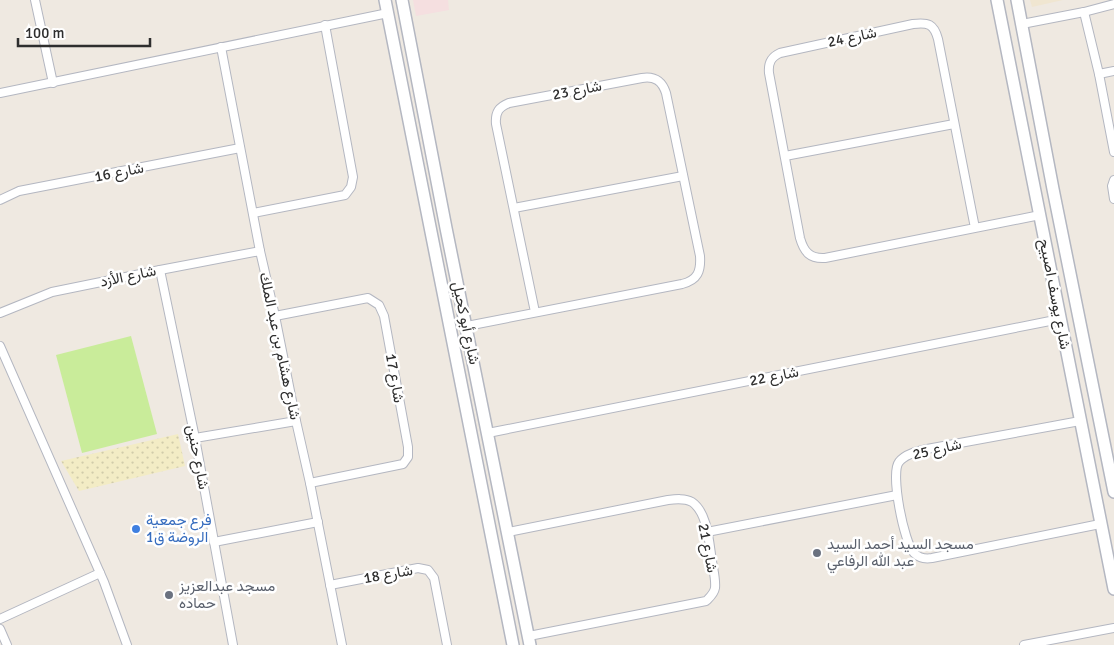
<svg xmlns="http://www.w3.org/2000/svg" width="1114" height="645" viewBox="0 0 1114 645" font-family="Signika,Vazirmatn,sans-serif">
	<defs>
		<pattern id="sand-dots" width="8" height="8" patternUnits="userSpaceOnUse" patternTransform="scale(1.25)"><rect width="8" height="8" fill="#f3ecc5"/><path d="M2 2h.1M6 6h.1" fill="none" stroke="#d1cbaa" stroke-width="1.8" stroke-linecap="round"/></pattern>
	</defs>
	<rect width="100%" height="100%" fill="#efe9e1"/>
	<path fill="#f0e6d1" d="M 1030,0 L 1063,0 L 1032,7 Z"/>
	<path fill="#f5dfe0" d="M 413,0 L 448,0 L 449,10 L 416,16 Z"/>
	<path fill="url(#sand-dots)" d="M 178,434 L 185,466 L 79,491 L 61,461 Z"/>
	<path fill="#c9ec9a" d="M 131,336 L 157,434 L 82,453 L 56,355 Z"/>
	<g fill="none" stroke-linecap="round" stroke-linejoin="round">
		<defs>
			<g id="street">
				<path d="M 35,0 L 53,83"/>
				<path d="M 1084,12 L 1099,74 L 1114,152"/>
				<path d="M 1022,24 L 1084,12 L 1114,4"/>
				<path d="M 221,47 L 260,251 L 275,316 L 296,421 L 310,483 L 342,645"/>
				<path d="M 1099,74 L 1114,71"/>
				<path d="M 0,93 L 388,13"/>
				<path d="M 785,156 L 954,124"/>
				<path d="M 1114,180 L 1112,186 L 1114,199"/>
				<path d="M 0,200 L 19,191 L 240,148"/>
				<path d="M 514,208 L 683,176"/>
				<path d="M 253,213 L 345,195 L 351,187 L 353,177 L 325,25"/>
				<path d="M 975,228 L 938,39 C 934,24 928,22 913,24 L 780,53 C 771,57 768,63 769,73 L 800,238 C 804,252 810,259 825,258 L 1040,215"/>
				<path d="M 160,270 L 195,438 L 233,645"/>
				<path d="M 0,313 L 52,292 L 160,270 L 260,251"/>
				<path d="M 275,316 L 368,298 L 379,305 L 384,316 L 408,447 L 408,457 L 403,464 L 310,483"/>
				<path d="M 467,326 L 682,284 C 698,280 701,271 700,256 L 666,93 C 662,81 655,76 642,78 L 509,103 C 499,107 495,112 496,124 L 535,312"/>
				<path d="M 0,346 L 104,582 L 127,645"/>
				<path d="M 1080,421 L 927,449 C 918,451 905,454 899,462 C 890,473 904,543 914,553 C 919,558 926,559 932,558 L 1100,524"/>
				<path d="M 488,433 L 1060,319"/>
				<path d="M 195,438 L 296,421"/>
				<path d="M 508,532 L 668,500 C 676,499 685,498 692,502 C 708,513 709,543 712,561 C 713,569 716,579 715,588 C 714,594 710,597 706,601 L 529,636"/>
				<path d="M 707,532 L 897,495"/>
				<path d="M 214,542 L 318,522"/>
				<path d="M 330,585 L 418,568 L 428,570 L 434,578 L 447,645"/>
				<path d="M 0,619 L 100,573"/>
				<path d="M 0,629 L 7,645"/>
				<path d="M 1024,645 L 1114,628"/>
			</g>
			<g id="secondary">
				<path d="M 385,0 L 513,645"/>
				<path d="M 402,0 L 446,228 L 530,645"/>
				<path d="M 997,0 L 1114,589"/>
				<path d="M 1017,0 L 1053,189 L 1114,492"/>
			</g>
		</defs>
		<use href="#street" stroke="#b4b7c1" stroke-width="10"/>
		<use href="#secondary" stroke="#b4b7c1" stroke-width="14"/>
		<use href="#street" stroke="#fff" stroke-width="8"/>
		<use href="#secondary" stroke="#fff" stroke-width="11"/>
	</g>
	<circle fill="#3f7fe0" stroke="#fff" stroke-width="2" cx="136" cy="529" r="5"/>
	<g fill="#6b7280" stroke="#fff" stroke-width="2">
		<circle cx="817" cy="553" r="5"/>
		<circle cx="169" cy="595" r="5"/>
	</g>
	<g text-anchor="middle" stroke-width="5" stroke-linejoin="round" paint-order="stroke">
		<g font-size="15" fill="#2e2e2e" stroke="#fff">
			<text transform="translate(852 37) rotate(-12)" y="5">شارع 24</text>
			<text transform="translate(577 90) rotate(-11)" y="5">شارع 23</text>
			<text transform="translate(119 172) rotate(-11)" y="5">شارع 16</text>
			<text transform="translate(128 276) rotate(-12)" y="5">شارع الأزد</text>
			<text transform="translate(1055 294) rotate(79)" y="5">شارع يوسف اصبيح</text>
			<text transform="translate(466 323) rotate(78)" y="5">شارع أبو كحيل</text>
			<text transform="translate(280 346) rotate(78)" y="5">شارع هشام بن عبد الملك</text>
			<text transform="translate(774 376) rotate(-11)" y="5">شارع 22</text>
			<text transform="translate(395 378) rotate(80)" y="5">شارع 17</text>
			<text transform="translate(937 449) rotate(-13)" y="5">شارع 25</text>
			<text transform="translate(198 457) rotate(79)" y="5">شارع حنين</text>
			<text transform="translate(708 548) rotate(79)" y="5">شارع 21</text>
			<text transform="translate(388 574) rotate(-10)" y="5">شارع 18</text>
		</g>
		<g font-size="15" fill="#366cbe" stroke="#fff" text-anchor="start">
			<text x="146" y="525">فرع جمعية<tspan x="146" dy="17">الروضة ق1</tspan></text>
		</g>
		<g font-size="15" fill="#5b616d" stroke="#fff" text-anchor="start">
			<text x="827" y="549">مسجد السيد أحمد السيد<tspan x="827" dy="17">عبد الله الرفاعي</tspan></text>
			<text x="179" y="591">مسجد عبدالعزيز<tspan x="179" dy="17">حماده</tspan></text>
		</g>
	</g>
	<path d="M18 38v8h132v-8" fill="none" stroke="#2e2e2e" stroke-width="2.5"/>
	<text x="25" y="38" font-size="15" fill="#2e2e2e" stroke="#ffffff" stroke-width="4" paint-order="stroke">100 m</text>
</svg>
